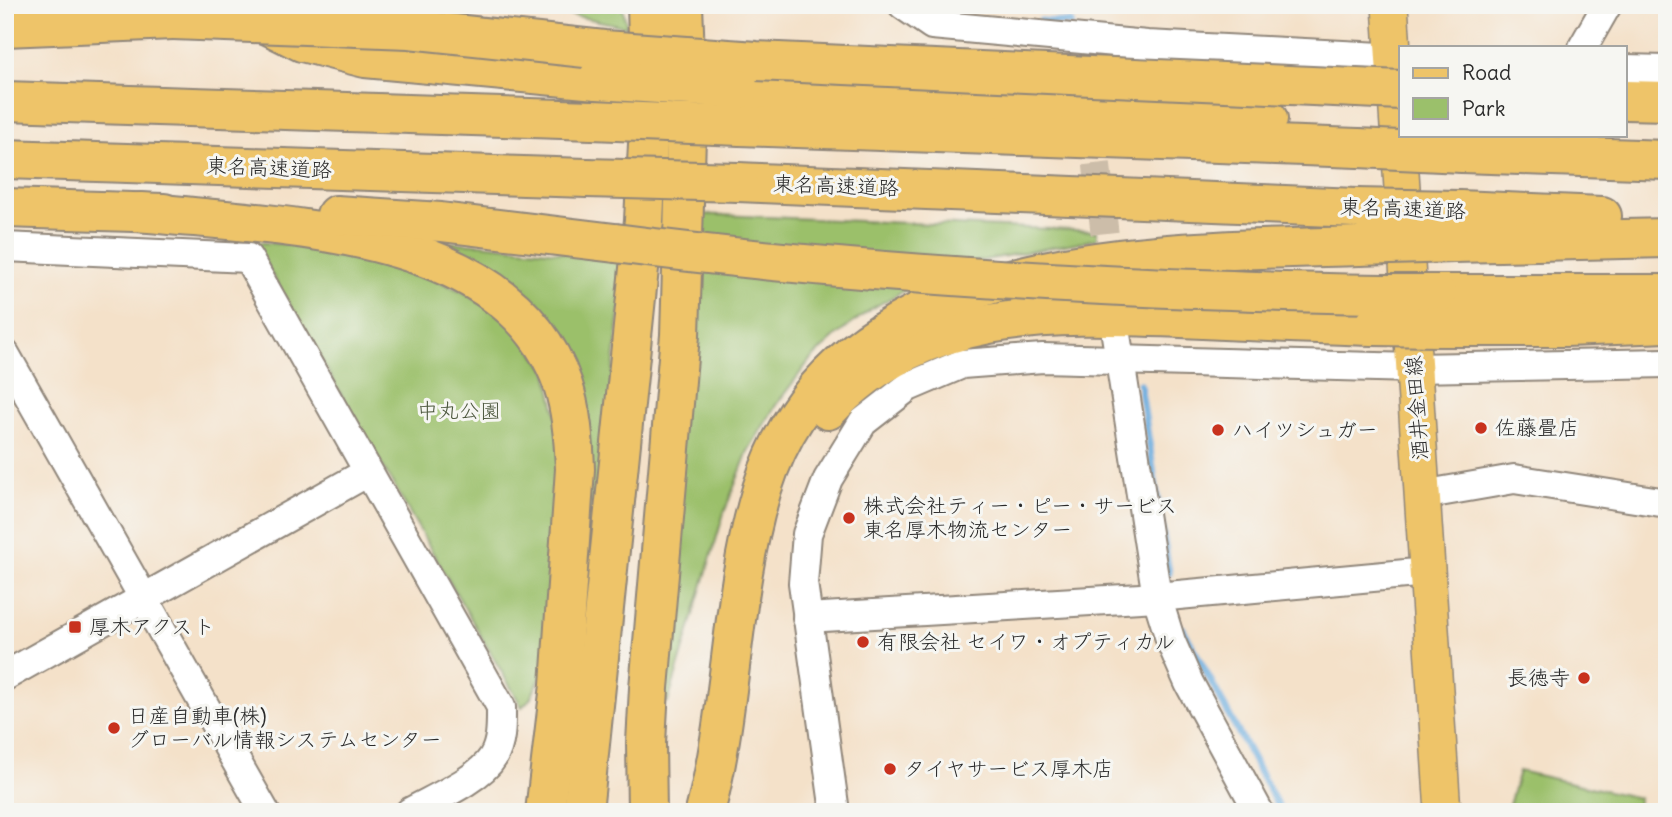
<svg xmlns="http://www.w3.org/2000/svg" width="1672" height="817" viewBox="0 0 1672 817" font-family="Delius,'Klee One',sans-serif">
	<rect width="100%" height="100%" fill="#f6f6f2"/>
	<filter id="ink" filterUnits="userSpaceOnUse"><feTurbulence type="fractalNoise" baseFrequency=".0143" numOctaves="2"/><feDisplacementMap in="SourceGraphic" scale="14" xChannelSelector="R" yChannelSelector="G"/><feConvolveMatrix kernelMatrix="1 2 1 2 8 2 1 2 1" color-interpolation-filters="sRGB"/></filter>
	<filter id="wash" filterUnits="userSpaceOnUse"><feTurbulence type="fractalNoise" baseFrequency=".00686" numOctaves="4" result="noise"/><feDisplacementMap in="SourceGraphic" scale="28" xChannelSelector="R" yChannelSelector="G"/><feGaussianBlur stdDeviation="1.57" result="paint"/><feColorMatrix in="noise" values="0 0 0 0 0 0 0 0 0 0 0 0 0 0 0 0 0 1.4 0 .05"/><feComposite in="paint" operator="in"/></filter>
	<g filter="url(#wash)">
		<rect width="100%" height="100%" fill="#f4e1c9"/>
		<g fill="#9bc06b" stroke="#63764b" stroke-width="2">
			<path d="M 524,5 L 622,5 L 627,27 Z"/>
			<path d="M 697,214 L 1097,231 L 1097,239 L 969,263 L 907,289 L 871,309 L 837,335 L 810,360 L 776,405 L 748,451 L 724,513 L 668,702 L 662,701 Z"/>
			<path d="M 253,242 L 316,246 L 390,261 L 464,292 L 513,324 L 547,371 L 560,433 L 547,665 L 530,699 L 522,707 Z"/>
			<path d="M 436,242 L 481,244 L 626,259 L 581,647 L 571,367 C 566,356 563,342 556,332 C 530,287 483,261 436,242 Z"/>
			<path d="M 1519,771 L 1639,798 L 1635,812 L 1507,812 Z"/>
		</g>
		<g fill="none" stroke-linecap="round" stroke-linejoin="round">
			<g stroke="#6aacde" stroke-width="7">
				<path d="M 1041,21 L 1071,23"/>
				<path d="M 1140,384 L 1169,573"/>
				<path d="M 1183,629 L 1281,812"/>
			</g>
		</g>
	</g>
	<g filter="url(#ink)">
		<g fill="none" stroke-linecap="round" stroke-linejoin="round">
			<path stroke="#ccbda9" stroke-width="28" stroke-dasharray="28 14" stroke-linecap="butt" d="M 1092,122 L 1110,280"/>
			<defs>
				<g id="minor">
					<path d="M 903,5 L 932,25 L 1147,45 L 1401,58"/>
					<path d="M 1583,47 L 1607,5"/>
					<path d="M 1625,69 L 1667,70"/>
					<path d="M 5,247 L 248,258 L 501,707 C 501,723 502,742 493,757 C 480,779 433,799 410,812"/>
					<path d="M 1116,335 L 1157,597 L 1171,642 L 1189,683 L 1259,812"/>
					<path d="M 5,354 L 265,812"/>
					<path d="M 1422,495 L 1514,479 L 1667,503"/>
					<path d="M 807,618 L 1157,597 L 1427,572"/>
					<path d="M 5,676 L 368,472"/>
					<path d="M 835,812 L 803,583 L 807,534 L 828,479 L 863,422 L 908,387 L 962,364 L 1043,358 L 1414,368 L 1667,363"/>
				</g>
				<path id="major" d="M 1390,5 L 1443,812"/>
				<g id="highway">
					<path d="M 264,23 L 302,42 L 365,58 L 597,80"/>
					<path d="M 5,27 L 173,20"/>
					<path d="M 739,89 L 1268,119"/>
					<path d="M 1625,100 L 1667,101"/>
					<path d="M 5,101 L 592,120"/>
					<path d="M 740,126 L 1358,148"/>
					<path d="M 1462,153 L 1667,160"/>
					<path d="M 5,159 L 587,178"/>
					<path d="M 738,182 L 1356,208"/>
					<path d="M 5,208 L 164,213"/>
					<path d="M 1459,210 L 1602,216"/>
					<path d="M 140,212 C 277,227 509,225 563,385 C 572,412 574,441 575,469 L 560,685 L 545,812"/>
					<path d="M 336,215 L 441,222 L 615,243"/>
					<path d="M 1454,243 L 1667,238"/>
					<path d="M 1437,294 L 1667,294"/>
					<path d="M 1440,327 L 1565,327 L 1667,323"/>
					<path d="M 828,410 C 924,307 1051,313 1181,318 C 1245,321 1309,324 1374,326"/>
					<path d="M 583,812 L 644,220 L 650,106 L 647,5"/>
					<path d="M 647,812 L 646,743 L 649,688 L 680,335 L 687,104 L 683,5"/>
					<path d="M 705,812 C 733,706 730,594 762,489 C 837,246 1153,252 1359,246"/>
				</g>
			</defs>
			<use href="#minor" stroke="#90867a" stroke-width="32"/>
			<use href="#major" stroke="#90867a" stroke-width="38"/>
			<use href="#highway" stroke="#90867a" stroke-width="42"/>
			<use href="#minor" stroke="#fff" stroke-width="28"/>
			<use href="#major" stroke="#eec469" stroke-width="35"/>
			<use href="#highway" stroke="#eec469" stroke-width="38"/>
			<defs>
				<g id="highway-bridge">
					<path d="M 173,20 L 409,29 L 604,50 L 756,61 L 1401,90"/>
					<path d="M 597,80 L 739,89"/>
					<path d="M 592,120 L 740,126"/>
					<path d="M 1358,148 L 1462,153"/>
					<path d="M 587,178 L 738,182"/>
					<path d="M 1356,208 L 1459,210"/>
					<path d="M 615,243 C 799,267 983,280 1168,288 C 1258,291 1347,295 1437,294"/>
					<path d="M 1359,246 L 1454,243"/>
					<path d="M 1374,326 L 1440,327"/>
				</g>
			</defs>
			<use href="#highway-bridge" stroke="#90867a" stroke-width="42" stroke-linecap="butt"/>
			<use href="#highway-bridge" stroke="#eec469" stroke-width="38"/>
		</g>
	</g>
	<g fill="#c8321e" stroke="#f6f6f2" stroke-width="2.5">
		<circle cx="1481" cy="428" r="7"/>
		<circle cx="1218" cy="430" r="7"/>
		<circle cx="849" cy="518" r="7"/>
		<rect x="68" y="620" width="14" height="14" rx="3.5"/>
		<circle cx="863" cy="642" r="7"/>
		<circle cx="1584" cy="678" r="7"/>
		<circle cx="114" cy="728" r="7"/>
		<circle cx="890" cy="769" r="7"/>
	</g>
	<g text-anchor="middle" stroke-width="6" stroke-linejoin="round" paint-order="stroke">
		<g font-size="21" fill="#2b2b2b" stroke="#f6f6f2">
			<text transform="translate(269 168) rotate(2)" y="7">東名高速道路</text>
			<text transform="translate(836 186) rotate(2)" y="7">東名高速道路</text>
			<text transform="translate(1403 209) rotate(2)" y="7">東名高速道路</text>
			<text transform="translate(1417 408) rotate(-94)" y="7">酒井金田線</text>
		</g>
		<g font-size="21" fill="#4d583e" stroke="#f6f6f2">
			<text x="459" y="418">中丸公園</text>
		</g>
		<g font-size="21" fill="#2b2b2b" stroke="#f6f6f2" text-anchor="start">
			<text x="1495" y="435">佐藤畳店</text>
			<text x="1232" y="437">ハイツシュガー</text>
			<text x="863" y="513">株式会社ティー・ピー・サービス<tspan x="863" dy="24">東名厚木物流センター</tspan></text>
			<text x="89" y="634">厚木アクスト</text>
			<text x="877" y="649">有限会社 セイワ・オプティカル</text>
			<text x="1570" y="685" text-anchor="end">長徳寺</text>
			<text x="128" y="723">日産自動車(株)<tspan x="128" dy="24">グローバル情報システムセンター</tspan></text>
			<text x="904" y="776">タイヤサービス厚木店</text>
		</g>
	</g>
	<rect width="1672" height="817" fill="none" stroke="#f6f6f2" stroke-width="28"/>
	<rect x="1399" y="46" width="228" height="91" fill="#f6f6f2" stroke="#a5a5a2" stroke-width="2"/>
	<rect x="1413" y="68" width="35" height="10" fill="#eec469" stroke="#a5a5a2" stroke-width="2"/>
	<text x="1462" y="80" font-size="21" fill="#2b2b2b">Road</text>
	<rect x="1413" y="98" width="35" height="21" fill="#9bc06b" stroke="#a5a5a2" stroke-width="2"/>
	<text x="1462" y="116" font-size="21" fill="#2b2b2b">Park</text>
</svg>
